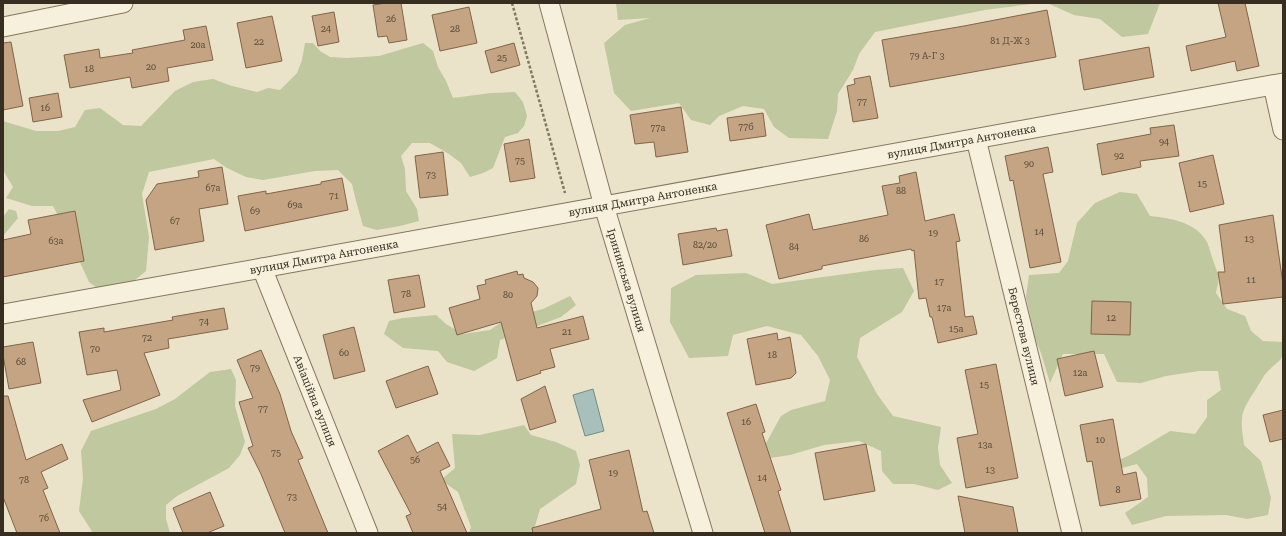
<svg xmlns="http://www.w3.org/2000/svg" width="1286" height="536" viewBox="0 0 1286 536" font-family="'Roboto Serif',serif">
	<rect width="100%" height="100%" fill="#eae3c9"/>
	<g fill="#bfc89e">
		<path d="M 616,3 L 1039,3 L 985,10 L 875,32 L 859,54 L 853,70 L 838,94 L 837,111 L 828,139 L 789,138 L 774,127 L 764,109 L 743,106 L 719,116 L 710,125 L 691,120 L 679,103 L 631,111 L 614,93 L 604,43 L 625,25 L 650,18 L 618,20 Z"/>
		<path d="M 1047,3 L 1160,3 L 1148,34 L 1122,37 L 1100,19 L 1074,15 Z"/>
		<path d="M 305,43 L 313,43 L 320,51 L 330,57 L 347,58 L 379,56 L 423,43 L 433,51 L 438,67 L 446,81 L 453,98 L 491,93 L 515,92 L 523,102 L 527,116 L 524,126 L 518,133 L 505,137 L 493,168 L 483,173 L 470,177 L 461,163 L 449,154 L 430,143 L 412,143 L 401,156 L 405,169 L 406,191 L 417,209 L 419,221 L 400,226 L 377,230 L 363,226 L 356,201 L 352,184 L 338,170 L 315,171 L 263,180 L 246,177 L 227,168 L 214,159 L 149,172 L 142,194 L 149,237 L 146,271 L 130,284 L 101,291 L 89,282 L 62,223 L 53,206 L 32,206 L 6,198 L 13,187 L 3,170 L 3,121 L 36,131 L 58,131 L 75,127 L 85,110 L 100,108 L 123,125 L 141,126 L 175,91 L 193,82 L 213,79 L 232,86 L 257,92 L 268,88 L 280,90 L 297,73 L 302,60 Z"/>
		<path d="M 1120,192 L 1137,194 L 1150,216 C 1170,218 1196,222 1207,242 C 1210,249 1211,255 1214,263 C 1215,267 1217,270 1218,274 C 1220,279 1217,287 1216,293 L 1227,309 L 1245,316 L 1251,331 L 1263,341 L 1283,342 C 1283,363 1282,357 1268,371 C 1263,376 1260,383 1256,389 C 1240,413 1240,416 1244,445 L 1261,461 L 1271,498 L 1268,515 L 1247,519 L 1226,515 L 1166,516 L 1132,525 L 1125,513 L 1148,497 L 1147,478 L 1137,464 L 1115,470 L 1112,463 L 1130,455 L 1170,431 L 1195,434 L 1207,417 L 1207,400 L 1221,390 L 1218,371 L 1199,371 L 1166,376 L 1141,383 L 1117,382 L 1104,354 L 1063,354 L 1050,383 L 1041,353 L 1035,339 L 1026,297 L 1029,275 L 1059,273 L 1068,261 L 1077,223 L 1095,203 Z"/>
		<path d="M 9,209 L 16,211 L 18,218 L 3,236 L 3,217 Z"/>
		<path d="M 903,268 L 914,291 L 902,312 L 860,338 L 857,357 L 877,394 L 893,416 L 941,427 L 938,448 L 940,465 L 952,483 L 938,490 L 914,484 L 893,484 L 882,471 L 881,451 L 859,441 L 824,445 L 790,455 L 770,458 L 765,445 L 781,416 L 791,410 L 825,401 L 830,380 L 818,356 L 801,335 L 767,326 L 733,335 L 728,356 L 689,358 L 670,322 L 671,288 L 696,275 L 746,273 L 772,284 L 875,270 Z"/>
		<path d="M 570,296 L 576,305 L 561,317 L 500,340 L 497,358 L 474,371 L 447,362 L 438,351 L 403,348 L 384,334 L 389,321 L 403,318 L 436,315 L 446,324 L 463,334 L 490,330 L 506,319 L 543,309 Z"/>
		<path d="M 231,369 L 236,380 L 235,406 L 245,442 L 240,455 L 229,468 L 177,496 L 166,505 L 166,519 L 170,533 L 93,533 L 79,511 L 83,478 L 81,451 L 91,431 L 156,409 L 175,399 L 210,372 Z"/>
		<path d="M 524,425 L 531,435 L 556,442 L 576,451 L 580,465 L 576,484 L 540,509 L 533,533 L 469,533 L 471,527 L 458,492 L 441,480 L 455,468 L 452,434 L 480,435 Z"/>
	</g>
	<path fill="#a9bfbb" stroke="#718d88" d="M 593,389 L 604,431 L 585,436 L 573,395 Z"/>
	<g fill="#c4a483" stroke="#826448">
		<path d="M 386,3 L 401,3 L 407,40 L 389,43 L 387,36 L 378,37 L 373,5 Z"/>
		<path d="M 1218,3 L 1245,3 L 1259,66 L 1237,71 L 1235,61 L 1191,71 L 1186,46 L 1226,37 Z"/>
		<path d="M 469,7 L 477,43 L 440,51 L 432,15 Z"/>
		<path d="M 1047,10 L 1056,57 L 890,87 L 882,40 L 964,26 Z"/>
		<path d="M 334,12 L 339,42 L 318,46 L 312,16 Z"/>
		<path d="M 272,16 L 282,61 L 246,68 L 237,23 Z"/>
		<path d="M 206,26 L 213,60 L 167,68 L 169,81 L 132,88 L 130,77 L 70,88 L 64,55 L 99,49 L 100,58 L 133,53 L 132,50 L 185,40 L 183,30 Z"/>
		<path d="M 11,42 L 23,106 L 3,110 L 3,43 Z"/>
		<path d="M 514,43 L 520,65 L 491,73 L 485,51 Z"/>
		<path d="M 1149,47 L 1154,77 L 1084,90 L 1079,60 Z"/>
		<path d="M 870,76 L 878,118 L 853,122 L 847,86 L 855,84 L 854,79 Z"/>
		<path d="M 58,93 L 62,117 L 33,122 L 29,98 Z"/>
		<path d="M 681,107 L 688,152 L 656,157 L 654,142 L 635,144 L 630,115 Z"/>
		<path d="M 763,113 L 766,136 L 730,141 L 727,118 Z"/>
		<path d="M 1174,125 L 1179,156 L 1140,161 L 1141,167 L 1102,175 L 1097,144 L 1151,134 L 1150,128 Z"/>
		<path d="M 529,139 L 535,178 L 510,182 L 504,144 Z"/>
		<path d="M 1048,147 L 1053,172 L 1043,174 L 1061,262 L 1030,268 L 1013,180 L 1010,181 L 1005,156 Z"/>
		<path d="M 443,152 L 448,195 L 420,198 L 415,156 Z"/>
		<path d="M 1213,155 L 1224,204 L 1190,212 L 1179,163 Z"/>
		<path d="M 222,167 L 228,204 L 199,209 L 204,241 L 155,250 L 146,200 L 157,184 L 199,177 L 198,171 Z"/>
		<path d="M 916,172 L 925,221 L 954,214 L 960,241 L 956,242 L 965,317 L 973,316 L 977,334 L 938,343 L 932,317 L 930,317 L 926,298 L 919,299 L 914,250 L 912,251 L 911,249 L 822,266 L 822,269 L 779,279 L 766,225 L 809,214 L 813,230 L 888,215 L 882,186 L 900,183 L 899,176 Z"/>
		<path d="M 342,178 L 348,210 L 245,231 L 238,196 L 266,191 L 266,194 L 321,184 L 321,182 Z"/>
		<path d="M 75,211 L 84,261 L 3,277 L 3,240 L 31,234 L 28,220 Z"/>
		<path d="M 1273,215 L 1283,284 L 1283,297 L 1223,304 L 1218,272 L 1225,272 L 1219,225 Z"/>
		<path d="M 716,228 L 717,231 L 727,229 L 732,256 L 683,265 L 678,234 Z"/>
		<path d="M 517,271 L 518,275 L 523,274 L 524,278 L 533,282 L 538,288 L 537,296 L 531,303 L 537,328 L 583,316 L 589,339 L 550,349 L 555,367 L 540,371 L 541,373 L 517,381 L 501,322 L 457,335 L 449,308 L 480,299 L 477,286 L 486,284 L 485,280 Z"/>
		<path d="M 419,275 L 425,307 L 394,313 L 388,280 Z"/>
		<path d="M 1092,301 L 1131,302 L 1130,335 L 1091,334 Z"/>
		<path d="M 224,308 L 228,329 L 168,339 L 169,348 L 144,353 L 160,395 L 92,422 L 83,400 L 121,390 L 117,370 L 87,375 L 79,332 L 104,328 L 104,332 L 173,320 L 172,317 Z"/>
		<path d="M 354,327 L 365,371 L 334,379 L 323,335 Z"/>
		<path d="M 777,333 L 778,340 L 790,337 L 796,373 L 791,378 L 756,385 L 747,339 Z"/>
		<path d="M 33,342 L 41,383 L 9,389 L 3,355 L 3,347 Z"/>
		<path d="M 261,350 L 280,394 L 291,431 L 303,458 L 298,460 L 328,533 L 285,533 L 261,474 L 248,448 L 253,446 L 239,402 L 253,398 L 237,360 Z"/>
		<path d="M 1094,351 L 1103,387 L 1065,396 L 1057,359 Z"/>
		<path d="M 996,364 L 1018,478 L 966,488 L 957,438 L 978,434 L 965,370 Z"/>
		<path d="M 428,366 L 438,394 L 396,408 L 386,381 Z"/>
		<path d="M 545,386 L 556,422 L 530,430 L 521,399 Z"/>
		<path d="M 3,396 L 8,396 L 26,460 L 62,444 L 68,459 L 41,472 L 48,488 L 43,490 L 60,533 L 17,533 L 3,497 Z"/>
		<path d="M 756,404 L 765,432 L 762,433 L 781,490 L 778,491 L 791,533 L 765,533 L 727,413 Z"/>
		<path d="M 1283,410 L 1283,439 L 1270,442 L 1263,415 Z"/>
		<path d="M 1113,419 L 1123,475 L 1136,472 L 1141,499 L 1100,506 L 1092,461 L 1087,462 L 1080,425 Z"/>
		<path d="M 408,435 L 417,453 L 438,442 L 450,466 L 440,471 L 467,533 L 413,533 L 406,516 L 411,514 L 378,451 Z"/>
		<path d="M 866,444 L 875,491 L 824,500 L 815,453 Z"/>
		<path d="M 629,450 L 643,512 L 647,511 L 654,533 L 533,533 L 532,528 L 601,509 L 589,460 Z"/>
		<path d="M 210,492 L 224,526 L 207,533 L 183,533 L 173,508 Z"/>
		<path d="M 958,496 L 1013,507 L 1018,533 L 965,533 Z"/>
	</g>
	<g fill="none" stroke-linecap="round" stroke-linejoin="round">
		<defs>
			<g id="minor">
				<path id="s1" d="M 549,3 L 604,206 L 703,533"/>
				<path d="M 3,27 L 123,3"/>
				<path d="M 1273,85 L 1283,130"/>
				<path id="s2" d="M 976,139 L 1072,533"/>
				<path id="s3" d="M 262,268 L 368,533"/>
				<path id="s4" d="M 3,314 L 262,268 L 1283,83"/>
			</g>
		</defs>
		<use href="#minor" stroke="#857760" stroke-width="21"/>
		<path stroke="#857760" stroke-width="2.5" stroke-dasharray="3 2" stroke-linecap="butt" d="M 512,3 L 565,193"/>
		<use href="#minor" stroke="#f6f0dc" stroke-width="19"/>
	</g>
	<g text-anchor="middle" stroke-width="4" stroke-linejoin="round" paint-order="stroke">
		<g font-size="9" fill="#5a4c3a">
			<text x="391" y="22">26</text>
			<text x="326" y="32">24</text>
			<text x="455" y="32">28</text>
			<text x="1010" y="44">81 Д-Ж 3</text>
			<text x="259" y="45">22</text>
			<text x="198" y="48">20а</text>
			<text x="927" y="59">79 А-Г 3</text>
			<text x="502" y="61">25</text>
			<text x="151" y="70">20</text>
			<text x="89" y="72">18</text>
			<text x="862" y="105">77</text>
			<text x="45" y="111">16</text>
			<text x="746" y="130">77б</text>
			<text x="658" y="131">77а</text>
			<text x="1164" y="145">94</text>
			<text x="1119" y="159">92</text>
			<text x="520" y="164">75</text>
			<text x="1029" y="167">90</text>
			<text x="431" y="178">73</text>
			<text x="1202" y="187">15</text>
			<text x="213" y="191">67а</text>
			<text x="901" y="194">88</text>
			<text x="334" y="199">71</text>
			<text x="295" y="208">69а</text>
			<text x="255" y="214">69</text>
			<text x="175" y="224">67</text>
			<text x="1039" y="235">14</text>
			<text x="933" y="236">19</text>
			<text x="864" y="242">86</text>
			<text x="1249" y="242">13</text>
			<text x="56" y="244">63а</text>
			<text x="705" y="248">82/20</text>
			<text x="794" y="250">84</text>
			<text x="1251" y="283">11</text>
			<text x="939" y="285">17</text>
			<text x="406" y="297">78</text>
			<text x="508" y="298">80</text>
			<text x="944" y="311">17а</text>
			<text x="1111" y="321">12</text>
			<text x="204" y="325">74</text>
			<text x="956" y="332">15а</text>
			<text x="567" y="335">21</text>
			<text x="147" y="341">72</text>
			<text x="95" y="352">70</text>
			<text x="344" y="356">60</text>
			<text x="772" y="358">18</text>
			<text x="21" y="365">68</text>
			<text x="255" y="371">79</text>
			<text x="1080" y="376">12а</text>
			<text x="984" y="388">15</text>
			<text x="263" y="412">77</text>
			<text x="746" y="425">16</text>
			<text x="1100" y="443">10</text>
			<text x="985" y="448">13а</text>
			<text x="276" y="456">75</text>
			<text x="415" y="463">56</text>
			<text x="990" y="473">13</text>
			<text x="613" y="476">19</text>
			<text x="762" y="481">14</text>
			<text x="24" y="483">78</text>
			<text x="1118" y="493">8</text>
			<text x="292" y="500">73</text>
			<text x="442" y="510">54</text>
			<text x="44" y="521">76</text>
		</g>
		<g font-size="11" fill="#372e21" stroke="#f2edd8">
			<text dy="4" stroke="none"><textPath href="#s4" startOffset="974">вулиця Дмитра Антоненка</textPath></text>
			<text dy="4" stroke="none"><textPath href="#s4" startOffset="650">вулиця Дмитра Антоненка</textPath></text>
			<text dy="4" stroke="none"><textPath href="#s4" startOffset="326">вулиця Дмитра Антоненка</textPath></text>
			<text dy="4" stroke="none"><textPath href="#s1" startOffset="288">Ірининська вулиця</textPath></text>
			<text dy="4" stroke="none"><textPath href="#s2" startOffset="203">Берестова вулиця</textPath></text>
			<text dy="4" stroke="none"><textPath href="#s3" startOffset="143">Авіаційна вулиця</textPath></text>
		</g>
	</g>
	<rect width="1286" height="536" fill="none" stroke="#372e21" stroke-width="8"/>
</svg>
